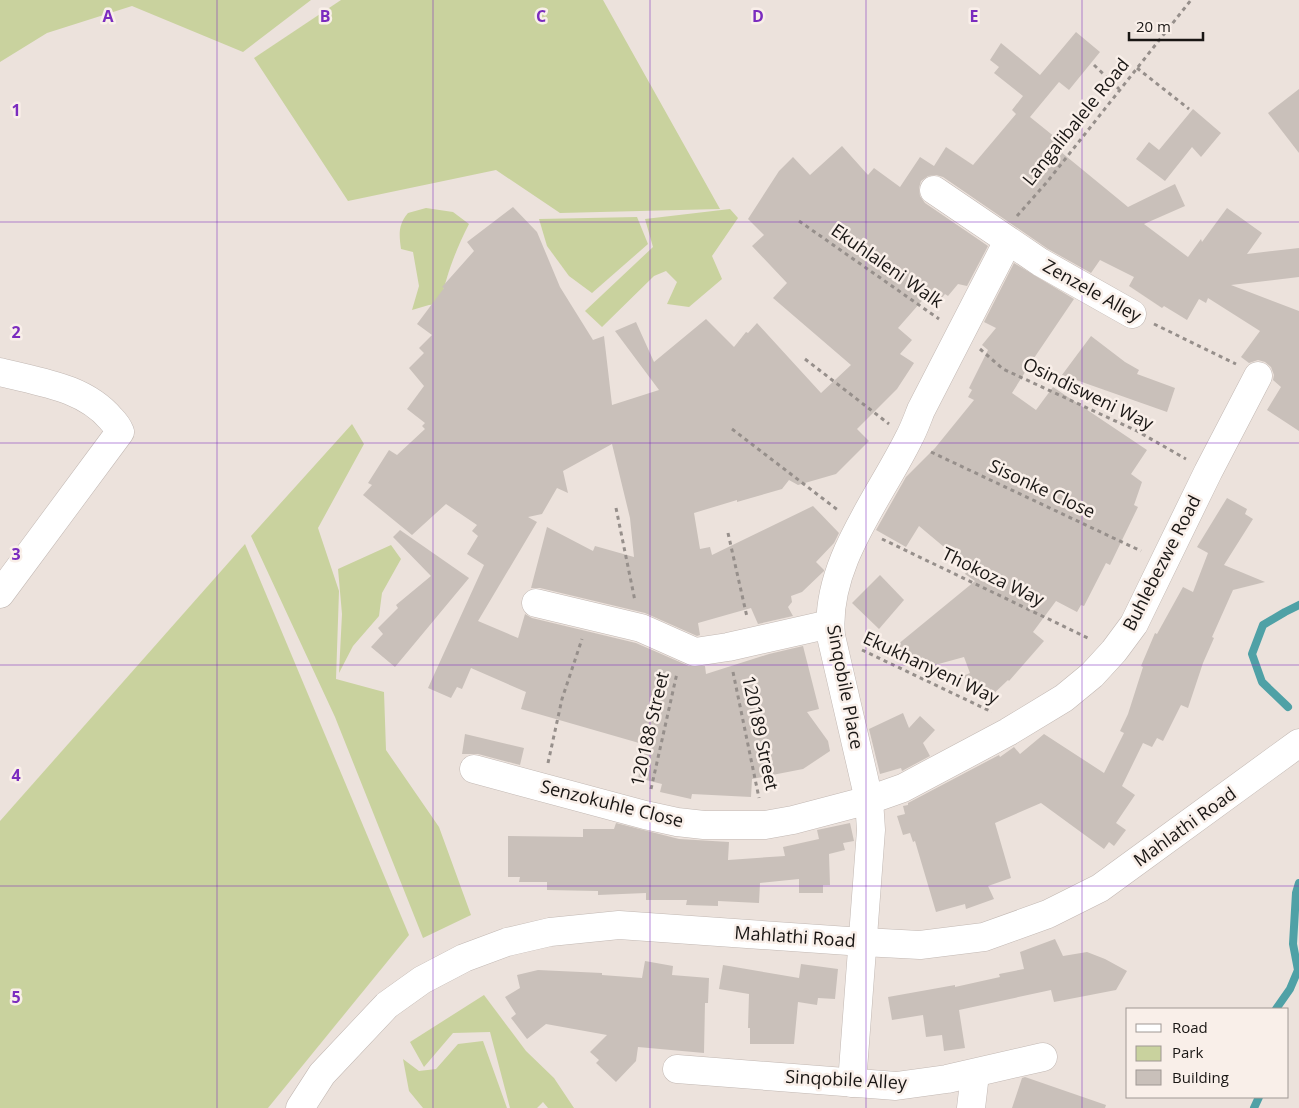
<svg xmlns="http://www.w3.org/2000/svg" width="1299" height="1108" viewBox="0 0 1299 1108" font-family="'Open Sans',sans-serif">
	<rect width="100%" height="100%" fill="#ece2dc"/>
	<g fill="#c9d29e">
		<path d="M 0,0 L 311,0 L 243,52 L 132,6 L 47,33 L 0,62 Z"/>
		<path d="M 341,0 L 603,0 L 720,209 L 560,213 L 496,170 L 348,201 L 254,58 Z"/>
		<path d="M 426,208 L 453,212 L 469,224 C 455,251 447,274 440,304 L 429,305 L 412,310 L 419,286 L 413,252 L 401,249 C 399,234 398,225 408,213 Z"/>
		<path d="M 730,209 L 738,218 L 712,256 L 722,279 L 689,307 L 667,304 L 677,282 L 666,271 L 654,276 L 602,327 L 585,311 L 653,247 L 645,219 Z"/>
		<path d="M 637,217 L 648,244 L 592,293 L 569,276 L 547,246 L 539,219 Z"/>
		<path d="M 352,424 L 364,444 L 318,528 L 339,591 L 336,679 L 384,692 L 386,750 L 439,827 L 471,915 L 423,938 L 335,717 L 251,536 Z"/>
		<path d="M 245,544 L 409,935 L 268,1108 L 0,1108 L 0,821 Z"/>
		<path d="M 391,545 L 401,559 L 382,593 L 379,616 L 353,646 L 339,673 L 342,614 L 338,569 Z"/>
		<path d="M 484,995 L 526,1051 L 554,1078 L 574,1108 L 548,1108 L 543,1102 L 537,1108 L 510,1108 L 490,1032 L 453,1033 L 424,1067 L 410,1042 Z"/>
		<path d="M 483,1041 L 507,1108 L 423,1108 L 409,1091 L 403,1059 L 419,1071 L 436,1069 L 458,1044 Z"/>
	</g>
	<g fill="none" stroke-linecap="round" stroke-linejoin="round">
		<g stroke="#4fa1a6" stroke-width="8">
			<path d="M 1288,707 L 1262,682 L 1252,654 L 1263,625 L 1285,612 L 1299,605"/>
			<path d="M 1276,1009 L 1290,989 L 1298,970 L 1293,944 L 1296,893 L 1299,883"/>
			<path d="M 1254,1108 L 1259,1097"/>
		</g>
	</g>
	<g fill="#c9c0ba">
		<path d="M 1076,32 L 1100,52 L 1069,90 L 1059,82 L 1030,117 L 1066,146 L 1061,152 L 1128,207 L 1175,184 L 1185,206 L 1144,224 L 1188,257 L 1201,239 L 1202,242 L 1227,208 L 1262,233 L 1247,254 L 1299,248 L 1299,277 L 1231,285 L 1299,311 L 1299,431 L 1267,410 L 1281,387 L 1273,380 L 1274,375 L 1271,367 L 1265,362 L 1258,360 L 1249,363 L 1241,357 L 1260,331 L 1208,298 L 1206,303 L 1199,299 L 1187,320 L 1164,306 L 1162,308 L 1129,286 L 1134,277 L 1100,260 L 1091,273 L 1048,249 L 943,177 L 936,175 L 928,176 L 921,181 L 919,188 L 920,196 L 925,203 L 988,246 L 967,286 L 958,284 L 948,296 L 945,294 L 937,304 L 927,295 L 898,328 L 912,340 L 900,354 L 914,363 L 897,389 L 857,429 L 869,441 L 836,474 L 798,485 L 789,480 L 782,489 L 737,502 L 737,500 L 694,513 L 700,549 L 710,547 L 712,555 L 813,506 L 839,533 L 834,543 L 816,562 L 824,570 L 824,571 L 802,592 L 791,596 L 792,602 L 788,607 L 793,616 L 758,624 L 751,608 L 698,623 L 700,635 L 697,636 L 645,613 L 540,588 L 531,588 L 547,527 L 593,551 L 595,546 L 634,557 L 630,518 L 612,444 L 563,471 L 568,493 L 557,488 L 542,514 L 528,517 L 537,522 L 478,621 L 518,638 L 525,614 L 532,618 L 636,643 L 689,666 L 705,666 L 706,674 L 769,654 L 803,646 L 819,709 L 807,712 L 828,741 L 830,751 L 803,769 L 752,779 L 751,797 L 692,794 L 691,799 L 660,792 L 662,784 L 638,778 L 646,745 L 521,709 L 526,692 L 471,668 L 462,689 L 457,687 L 451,698 L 428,688 L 484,565 L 467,554 L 478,536 L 472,531 L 477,525 L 446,504 L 412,535 L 363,495 L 372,485 L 368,483 L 389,450 L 397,455 L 425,429 L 422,426 L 425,423 L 407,409 L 424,386 L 409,368 L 424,353 L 419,348 L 432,335 L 417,324 L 444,288 L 442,287 L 474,251 L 467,242 L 513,207 L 537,232 L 560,287 L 593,340 L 604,336 L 612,405 L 659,390 L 615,331 L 636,322 L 654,362 L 706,319 L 734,347 L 746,332 L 748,333 L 757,323 L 821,393 L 851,365 L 773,298 L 787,283 L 752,246 L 764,235 L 748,219 L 779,171 L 793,157 L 810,175 L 842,146 L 868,175 L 874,168 L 900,187 L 920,157 L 934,166 L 946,147 L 973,165 L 1016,114 L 1012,110 L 1023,96 L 994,73 L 999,67 L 990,60 L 1001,43 L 1040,75 Z"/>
		<path d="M 1299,89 L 1299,153 L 1268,113 Z"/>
		<path d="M 1193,109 L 1221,133 L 1201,157 L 1192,147 L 1165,181 L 1136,159 L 1149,142 L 1159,150 Z"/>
		<path d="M 1014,263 L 1074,299 L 1030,364 L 1026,363 L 1024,366 L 1027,369 L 1012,393 L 1036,410 L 1053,387 L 1147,450 L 1131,474 L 1142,482 L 1134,505 L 1138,507 L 1110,565 L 1106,563 L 1084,606 L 1081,605 L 1077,612 L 1056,601 L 1033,632 L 1044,641 L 1009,681 L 1008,680 L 987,700 L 963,676 L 970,673 L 964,657 L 924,668 L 897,645 L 975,581 L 965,574 L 969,568 L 919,526 L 906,547 L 876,530 L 906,477 L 935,448 L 974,400 L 968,397 L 972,390 L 969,388 L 988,350 L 982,345 L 996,328 L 984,322 Z"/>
		<path d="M 1091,336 L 1125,362 L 1139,370 L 1137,374 L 1175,388 L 1167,412 L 1062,375 Z"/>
		<path d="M 1227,498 L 1247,509 L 1245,514 L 1253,519 L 1224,565 L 1265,582 L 1233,590 L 1212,637 L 1214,638 L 1203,663 L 1188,708 L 1181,705 L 1163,741 L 1157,738 L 1152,747 L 1143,743 L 1122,786 L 1135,795 L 1116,823 L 1126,830 L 1114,846 L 1109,842 L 1104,849 L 1041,803 L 995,823 L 1011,878 L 988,886 L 994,899 L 966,909 L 965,904 L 936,912 L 915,841 L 913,842 L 910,833 L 903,835 L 897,816 L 905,814 L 903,806 L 908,805 L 908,803 L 999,755 L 1000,757 L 1014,747 L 1020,754 L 1044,734 L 1104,773 L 1124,733 L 1120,731 L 1128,714 L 1143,667 L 1141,666 L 1155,633 L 1157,634 L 1183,587 L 1193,592 L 1208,553 L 1197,547 Z"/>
		<path d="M 400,530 L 469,578 L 395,667 L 371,647 L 383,634 L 378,628 L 398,608 L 396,605 L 431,576 L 393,537 Z"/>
		<path d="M 880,575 L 904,600 L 879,629 L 852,603 Z"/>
		<path d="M 903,713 L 909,728 L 920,716 L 935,730 L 923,743 L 930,756 L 902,771 L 901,768 L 880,774 L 869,729 Z"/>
		<path d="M 465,734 L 524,748 L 520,765 L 478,754 L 462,754 Z"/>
		<path d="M 616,823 L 679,839 L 729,842 L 728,860 L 785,856 L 783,847 L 819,839 L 817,830 L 850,823 L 854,841 L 843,843 L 845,850 L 829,854 L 830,885 L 823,885 L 823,893 L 799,893 L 799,879 L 760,883 L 759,903 L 718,901 L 718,906 L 686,905 L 687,900 L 646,900 L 646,893 L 598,895 L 598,891 L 547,890 L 547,882 L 519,882 L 520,877 L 508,877 L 508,836 L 583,837 L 583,829 L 614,829 Z"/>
		<path d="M 1055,939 L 1063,956 L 1087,952 L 1105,959 L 1127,971 L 1116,990 L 1054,1002 L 1051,990 L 959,1010 L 965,1048 L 944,1051 L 942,1035 L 926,1037 L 923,1015 L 892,1020 L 888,997 L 955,985 L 955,987 L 1000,977 L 999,974 L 1024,969 L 1020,952 Z"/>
		<path d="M 645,961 L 673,966 L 672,975 L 709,978 L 708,1003 L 705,1003 L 704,1053 L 638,1047 L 636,1061 L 616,1082 L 596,1063 L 599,1060 L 590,1052 L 607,1035 L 546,1024 L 527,1039 L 511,1018 L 516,1014 L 505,997 L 520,988 L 517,975 L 538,970 L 602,973 L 602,975 L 642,978 Z"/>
		<path d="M 801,964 L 838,969 L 835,999 L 818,998 L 817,1005 L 798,1002 L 794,1044 L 750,1044 L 750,1028 L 748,1028 L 749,994 L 719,989 L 723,965 L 799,978 Z"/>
		<path d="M 1025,1077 L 1106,1105 L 1105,1108 L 1012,1108 L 1022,1078 Z"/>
	</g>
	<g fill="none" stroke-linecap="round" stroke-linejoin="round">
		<defs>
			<g id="minor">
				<path d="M 934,190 L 1040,262 L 1132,314"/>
				<path d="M 0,372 C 39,382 84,387 111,419 C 115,423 118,427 120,432 L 0,594"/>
				<path d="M 536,603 L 641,628 L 695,652 L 728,647 L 830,624"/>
				<path d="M 474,769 L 645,815 L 677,822 L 704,825 L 765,825 L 793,820 L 869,800 L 903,788 L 1008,732 L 1064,698 L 1092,675 L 1114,651 L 1134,624 L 1208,472 L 1258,376"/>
				<path d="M 677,1069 L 896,1086 L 947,1079 L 1043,1057"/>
				<path d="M 852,1083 L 871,830 L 869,800 L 831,636 C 824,565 879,499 909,438 C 914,429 917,420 921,410 L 1008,241"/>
				<path d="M 300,1108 L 322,1074 L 387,1005 L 422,980 L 464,958 L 507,942 L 550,932 L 619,925 L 863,942 L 920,945 L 984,937 L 1048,914 L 1100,888 L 1299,743"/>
				<path d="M 971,1108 L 975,1074"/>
			</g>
		</defs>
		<use href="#minor" stroke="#c2b8b3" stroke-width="29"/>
		<g stroke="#968f8b" stroke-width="3" stroke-dasharray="4 4" stroke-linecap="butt">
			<path d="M 1094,65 L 1119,89"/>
			<path d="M 1137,68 L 1189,109"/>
			<path d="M 1017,216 L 1047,182 L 1191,0"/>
			<path d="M 799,221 L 939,319"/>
			<path d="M 1154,324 L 1236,364"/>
			<path d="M 980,349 L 1003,369 L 1137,431 L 1186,459"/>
			<path d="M 805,359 L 889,424"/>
			<path d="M 732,429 L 839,511"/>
			<path d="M 931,452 L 1141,551"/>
			<path d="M 616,508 L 635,601"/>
			<path d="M 728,533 L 747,617"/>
			<path d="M 882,539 L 1090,639"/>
			<path d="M 862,650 L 992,712"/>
			<path d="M 733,672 L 759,798"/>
			<path d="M 548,763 L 562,699 L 582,639"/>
			<path d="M 651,789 L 677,673"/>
		</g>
		<use href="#minor" stroke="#fff" stroke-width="28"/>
	</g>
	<path fill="none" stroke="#7b2cbf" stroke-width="1" stroke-opacity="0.55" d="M 217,0 L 217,1108M 433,0 L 433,1108M 650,0 L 650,1108M 866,0 L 866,1108M 1082,0 L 1082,1108M 0,222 L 1299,222M 0,443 L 1299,443M 0,665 L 1299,665M 0,886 L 1299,886"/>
	<g text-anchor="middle" stroke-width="5" stroke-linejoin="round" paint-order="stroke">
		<g font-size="18" fill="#191614" stroke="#f9efe9">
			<text transform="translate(1076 122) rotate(-51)" y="6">Langalibalele Road</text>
			<text transform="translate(887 266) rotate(35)" y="6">Ekuhlaleni Walk</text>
			<text transform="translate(1092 291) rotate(29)" y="6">Zenzele Alley</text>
			<text transform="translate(1088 394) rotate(26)" y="6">Osindisweni Way</text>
			<text transform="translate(1042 489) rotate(25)" y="6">Sisonke Close</text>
			<text transform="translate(1162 563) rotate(-63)" y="6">Buhlebezwe Road</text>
			<text transform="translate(993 577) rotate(26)" y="6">Thokoza Way</text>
			<text transform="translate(931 668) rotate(25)" y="6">Ekukhanyeni Way</text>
			<text transform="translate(845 687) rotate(79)" y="6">Sinqobile Place</text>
			<text transform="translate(650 729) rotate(-77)" y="6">120188 Street</text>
			<text transform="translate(760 733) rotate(78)" y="6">120189 Street</text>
			<text transform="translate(612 804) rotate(14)" y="6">Senzokuhle Close</text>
			<text transform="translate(1185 827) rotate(-36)" y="6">Mahlathi Road</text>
			<text transform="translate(795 937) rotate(4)" y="6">Mahlathi Road</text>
			<text transform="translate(846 1080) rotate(3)" y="6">Sinqobile Alley</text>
		</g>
	</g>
	<g font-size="16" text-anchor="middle" font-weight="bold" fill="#7b2cbf" stroke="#f9efe9" stroke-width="5" stroke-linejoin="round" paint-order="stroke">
		<text x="108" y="22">A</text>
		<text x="325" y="22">B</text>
		<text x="541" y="22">C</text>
		<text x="758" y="22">D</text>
		<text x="974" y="22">E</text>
		<text x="16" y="116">1</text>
		<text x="16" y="338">2</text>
		<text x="16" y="560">3</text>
		<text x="16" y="781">4</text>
		<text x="16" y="1003">5</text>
	</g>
	<rect x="1126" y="1008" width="162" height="90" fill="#f9efe9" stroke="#9f9894"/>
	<rect x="1136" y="1024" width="25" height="8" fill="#ffffff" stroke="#9f9894"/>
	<text x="1172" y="1033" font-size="15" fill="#191614">Road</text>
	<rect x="1136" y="1046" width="25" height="15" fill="#c9d29e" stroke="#9f9894"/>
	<text x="1172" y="1058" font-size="15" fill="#191614">Park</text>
	<rect x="1136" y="1070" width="25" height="15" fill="#c9c0ba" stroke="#9f9894"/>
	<text x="1172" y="1083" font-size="15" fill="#191614">Building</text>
	<path d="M1129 32v8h74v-8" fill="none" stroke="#191614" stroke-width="2.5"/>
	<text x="1136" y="32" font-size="15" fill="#191614" stroke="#f9efe9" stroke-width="4" paint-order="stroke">20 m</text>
</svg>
